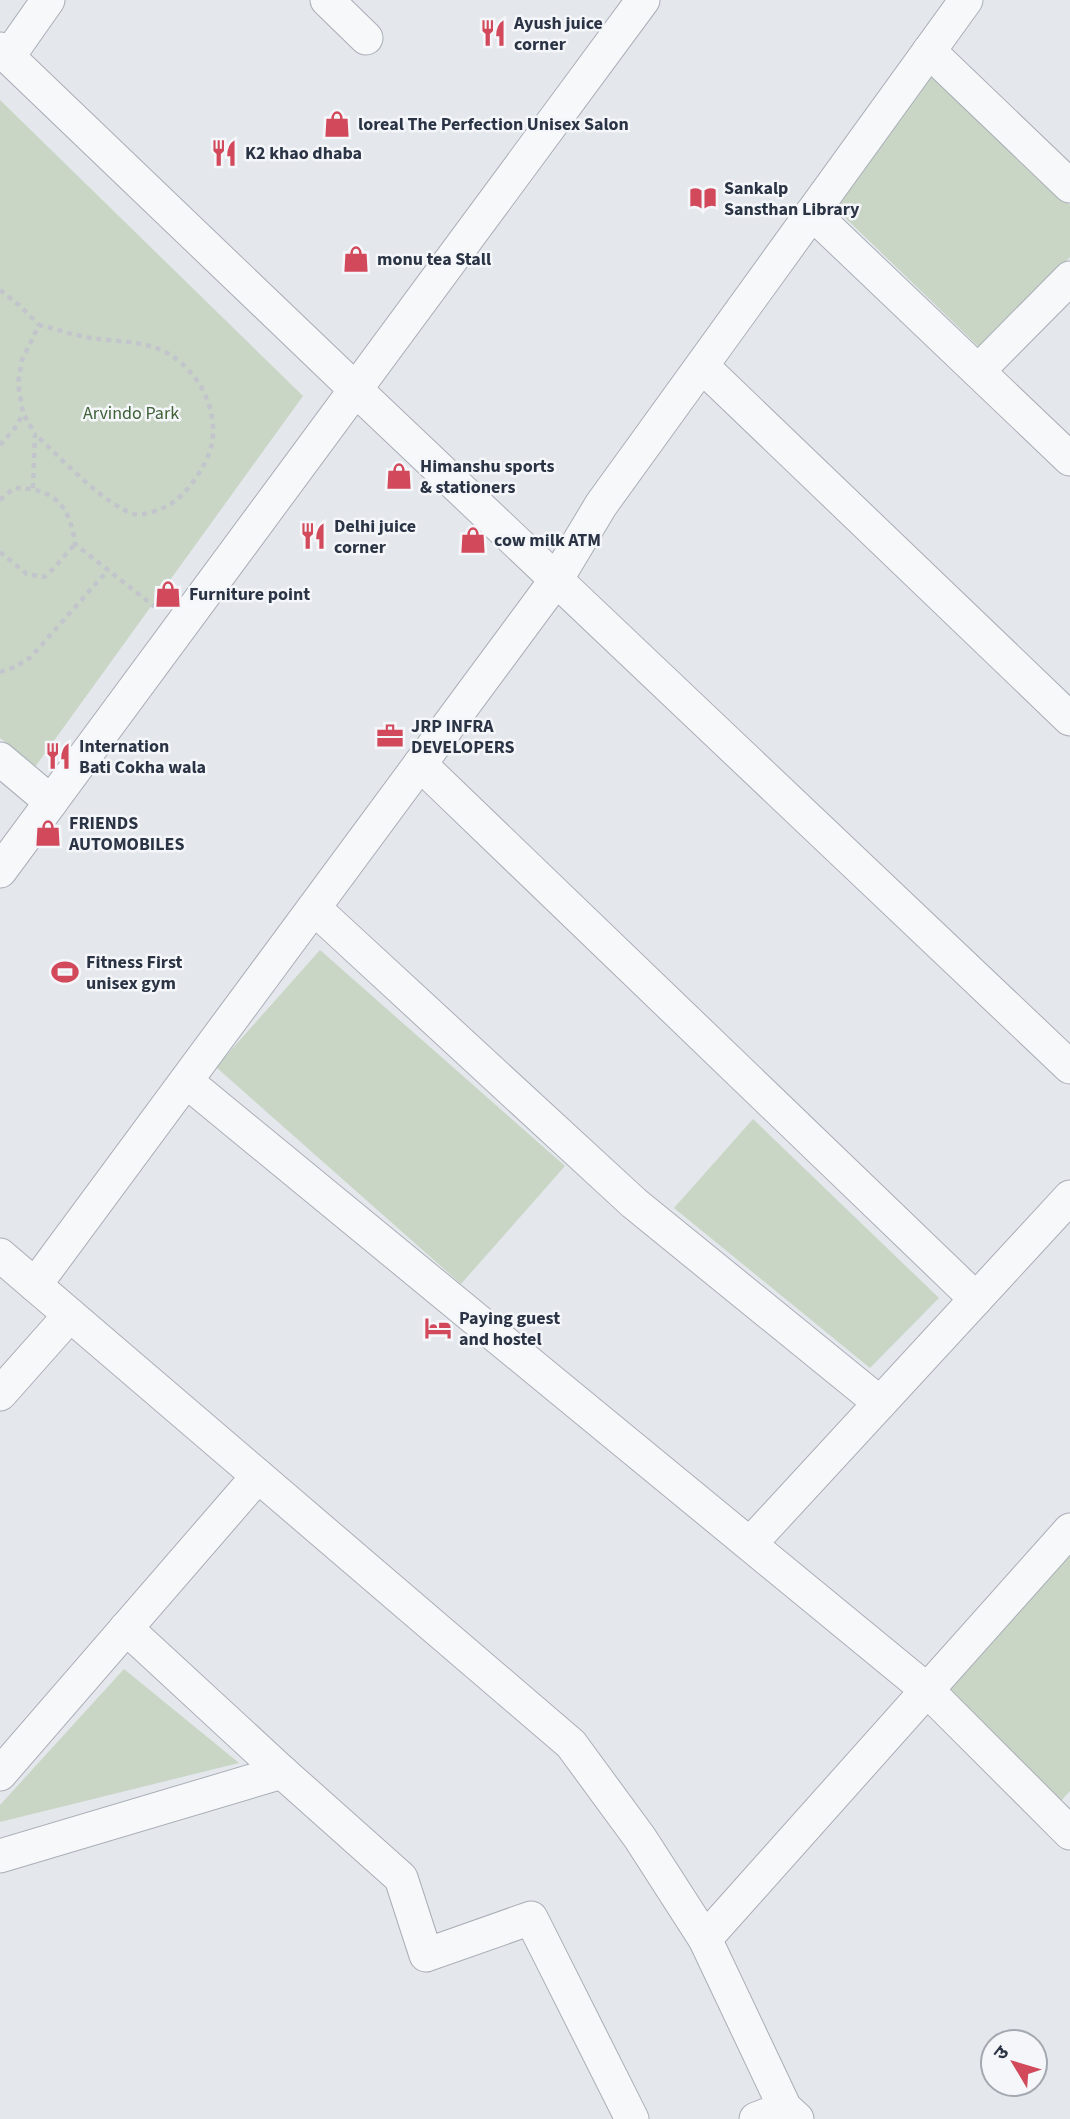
<svg xmlns="http://www.w3.org/2000/svg" width="1070" height="2119" viewBox="0 0 1070 2119" font-family="'Source Sans 3','Noto Sans Devanagari',sans-serif">
	<rect width="100%" height="100%" fill="#e4e7ec"/>
	<g fill="#c9d6c5">
		<path d="M 928,69 L 1070,205 L 1070,257 L 982,350 L 833,206 Z"/>
		<path d="M 0,100 L 303,396 L 35,767 L 0,738 Z"/>
		<path d="M 320,950 L 565,1166 L 461,1284 L 216,1067 Z"/>
		<path d="M 753,1119 L 939,1298 L 870,1368 L 674,1208 Z"/>
		<path d="M 1070,1549 L 1070,1791 L 1060,1802 L 945,1692 Z"/>
		<path d="M 124,1669 L 239,1763 L 0,1822 L 0,1805 Z"/>
	</g>
	<g fill="none" stroke-linecap="round" stroke-linejoin="round">
		<defs>
			<g id="street">
				<path d="M 327,0 L 366,38"/>
				<path d="M 0,49 L 355,389 L 1070,1067"/>
				<path d="M 929,51 L 1070,186"/>
				<path d="M 8,57 L 48,0"/>
				<path d="M 812,213 L 1070,459"/>
				<path d="M 702,366 L 1070,719"/>
				<path d="M 978,371 L 1070,278"/>
				<path d="M 0,759 L 51,802"/>
				<path d="M 420,764 L 976,1299"/>
				<path d="M 0,871 L 643,0"/>
				<path d="M 314,908 L 634,1203 L 880,1403"/>
				<path d="M 186,1081 L 927,1690 L 1070,1833"/>
				<path d="M 0,1255 L 571,1744 L 640,1838 L 705,1939 L 785,2108 L 797,2119"/>
				<path d="M 35,1285 L 556,580 L 601,505 L 966,0"/>
				<path d="M 0,1394 L 70,1315"/>
				<path d="M 750,1544 L 1070,1197"/>
				<path d="M 126,1628 L 282,1772 L 401,1878 L 426,1955 L 531,1918 L 632,2119"/>
				<path d="M 0,1774 L 258,1476"/>
				<path d="M 0,1856 L 282,1772"/>
				<path d="M 705,1939 L 1070,1530"/>
				<path d="M 756,2119 L 785,2108"/>
			</g>
		</defs>
		<use href="#street" stroke="#a9aeb7" stroke-width="35"/>
		<g stroke="#c2c5cb" stroke-width="4.5" stroke-dasharray="5 5" stroke-linecap="butt">
			<path d="M 0,290 L 20,306 L 39,325"/>
			<path d="M 0,445 L 15,428 L 23,414"/>
			<path d="M 33,488 L 35,434 L 23,413 L 18,383 L 22,360 L 39,325 C 56,329 73,335 91,338 C 113,341 138,341 159,349 C 192,363 215,399 213,435 C 212,454 201,472 189,487 C 180,498 173,504 160,509 C 153,512 141,516 134,514 C 104,505 59,456 35,434"/>
			<path d="M 0,500 L 14,488 C 54,488 70,505 75,544 L 155,607"/>
			<path d="M 0,552 L 27,574 L 44,577 L 54,568 L 75,544"/>
			<path d="M 0,672 L 15,667 L 31,657 L 108,570"/>
		</g>
		<use href="#street" stroke="#f7f8fa" stroke-width="33"/>
	</g>
	<defs>
		<symbol id="restaurant-bare" viewBox="-9 -9 18 18"><path d="M-5-6h1v4h1v-4h1v4h1v-4h1v5L-1.5 .5V6h-2V.5L-5-1ZM5-6V6H3V1.5H1.5Q1.5-4 5-6Z" fill="#d1495b" stroke="#f4f6f9" stroke-width="2.5" paint-order="stroke"/></symbol>
		<symbol id="shop-bare" viewBox="-9 -9 18 18"><path d="M-5-2.5h2.3a2.7 3.5 0 0 1 5.4 0H5L5.5 6h-11ZM-1.5-2.5h3a1.5 2.3 0 0 0-3 0Z" fill="#d1495b" stroke="#f4f6f9" stroke-width="2.5" paint-order="stroke"/></symbol>
		<symbol id="library-bare" viewBox="-9 -9 18 18"><path d="M-6-4Q-3-5.5-.7-3.5V5Q-3 3-6 4ZM6-4Q3-5.5 .7-3.5V5Q3 3 6 4Z" fill="#d1495b" stroke="#f4f6f9" stroke-width="2.5" paint-order="stroke"/></symbol>
		<symbol id="office-bare" viewBox="-9 -9 18 18"><path d="M-6-3h4V-5.5h4V-3h4V5H-6ZM-1-4.5V-3h2v-1.5ZM-6 0V1H6V0Z" fill="#d1495b" stroke="#f4f6f9" stroke-width="2.5" paint-order="stroke"/></symbol>
		<symbol id="stadium-bare" viewBox="-9 -9 18 18"><path d="M0-5a6.5 5 0 1 0 0 10a6.5 5 0 1 0 0-10ZM-3.5-1.8h7v3.6h-7Z" fill="#d1495b" stroke="#f4f6f9" stroke-width="2.5" paint-order="stroke"/></symbol>
		<symbol id="hotel-bare" viewBox="-9 -9 18 18"><path d="M-6-4.5h1.5V1H6V5H4.5V3h-9V5H-6ZM-4 0a1.8 1.8 0 1 1 3.6 0ZM.5 0V-2.5h3Q6-2.5 6 0Z" fill="#d1495b" stroke="#f4f6f9" stroke-width="2.5" paint-order="stroke"/></symbol>
	</defs>
	<g fill-rule="evenodd">
		<use href="#restaurant-bare" x="474" y="14" width="38" height="38"/>
		<use href="#shop-bare" x="318" y="105" width="38" height="38"/>
		<use href="#restaurant-bare" x="205" y="134" width="38" height="38"/>
		<use href="#library-bare" x="684" y="179" width="38" height="38"/>
		<use href="#shop-bare" x="337" y="240" width="38" height="38"/>
		<use href="#shop-bare" x="380" y="457" width="38" height="38"/>
		<use href="#restaurant-bare" x="294" y="517" width="38" height="38"/>
		<use href="#shop-bare" x="454" y="521" width="38" height="38"/>
		<use href="#shop-bare" x="149" y="575" width="38" height="38"/>
		<use href="#office-bare" x="371" y="717" width="38" height="38"/>
		<use href="#restaurant-bare" x="39" y="737" width="38" height="38"/>
		<use href="#shop-bare" x="29" y="814" width="38" height="38"/>
		<use href="#stadium-bare" x="46" y="953" width="38" height="38"/>
		<use href="#hotel-bare" x="419" y="1309" width="38" height="38"/>
	</g>
	<g text-anchor="middle" stroke-width="5" stroke-linejoin="round" paint-order="stroke">
		<g font-size="18" font-weight="bold" fill="#2b3445" stroke="#f4f6f9" text-anchor="start">
			<text x="514" y="29">Ayush juice<tspan x="514" dy="21">corner</tspan></text>
			<text x="358" y="130">loreal The Perfection Unisex Salon</text>
			<text x="245" y="159">K2 khao dhaba</text>
			<text x="724" y="194">Sankalp<tspan x="724" dy="21">Sansthan Library</tspan></text>
			<text x="377" y="265">monu tea Stall</text>
			<text x="420" y="472">Himanshu sports<tspan x="420" dy="21">&amp; stationers</tspan></text>
			<text x="334" y="532">Delhi juice<tspan x="334" dy="21">corner</tspan></text>
			<text x="494" y="546">cow milk ATM</text>
			<text x="189" y="600">Furniture point</text>
			<text x="411" y="732">JRP INFRA<tspan x="411" dy="21">DEVELOPERS</tspan></text>
			<text x="79" y="752">Internation<tspan x="79" dy="21">Bati Cokha wala</tspan></text>
			<text x="69" y="829">FRIENDS<tspan x="69" dy="21">AUTOMOBILES</tspan></text>
			<text x="86" y="968">Fitness First<tspan x="86" dy="21">unisex gym</tspan></text>
			<text x="459" y="1324">Paying guest<tspan x="459" dy="21">and hostel</tspan></text>
		</g>
		<g font-size="18" fill="#3f6138" stroke="#f4f6f9">
			<text x="131" y="419">Arvindo Park</text>
		</g>
	</g>
	<g transform="translate(1014 2063) rotate(308)"><circle r="33" fill="#f4f6f9" stroke="#a4a8b1" stroke-width="2"/>
	<path d="M0-5L12 26L0 18L-12 26Z" fill="#d1495b"/>
	<text y="-10" font-size="19" font-weight="bold" text-anchor="middle" fill="#2b3445">उ</text>
	</g>
</svg>
